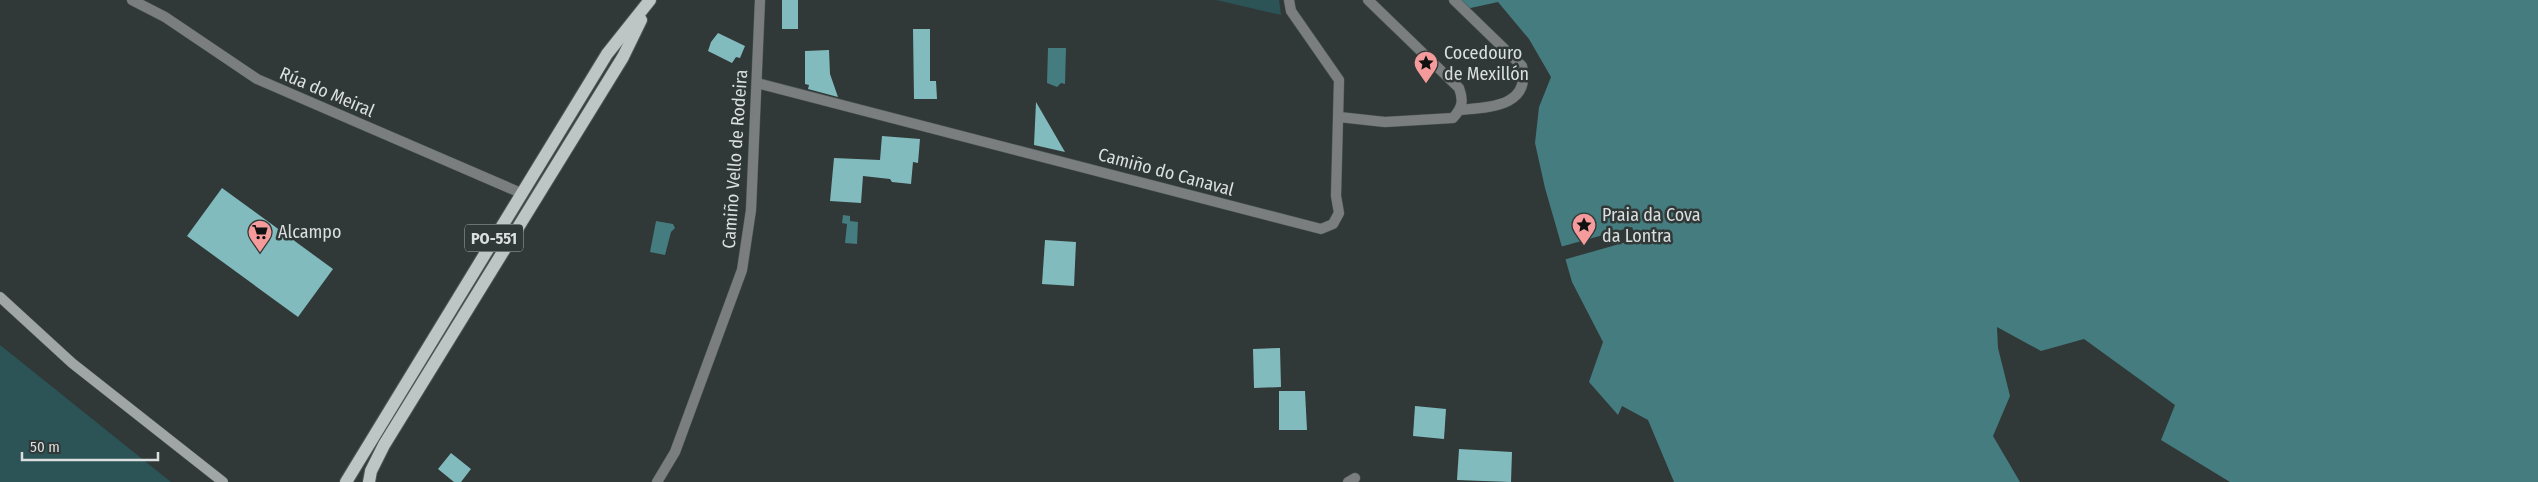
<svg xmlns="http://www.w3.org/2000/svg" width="2538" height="482" viewBox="0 0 2538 482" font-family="'Fira Sans Condensed',sans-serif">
	<rect width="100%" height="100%" fill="#303838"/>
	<g fill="#2c5355">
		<path d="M 1216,0 L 1279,0 L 1281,15 Z"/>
		<path d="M 0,345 L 171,482 L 0,482 Z"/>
	</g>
	<g fill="#447c7f">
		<path d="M 1460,0 L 2538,0 L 2538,482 L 2230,482 L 2161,440 L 2175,405 L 2084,339 L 2041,351 L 1997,327 L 1998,348 L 2010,396 L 1993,436 L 2020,482 L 1674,482 L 1648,420 L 1622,406 L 1618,415 L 1589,382 L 1603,342 L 1572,282 L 1545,188 L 1535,143 L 1539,107 L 1551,77 L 1529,39 L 1498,2 L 1466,9 Z"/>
		<path d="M 1048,48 L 1066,48 L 1065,84 L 1061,83 L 1057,87 L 1047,83 Z"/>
		<path d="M 843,215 L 850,216 L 850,221 L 858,222 L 857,244 L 845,243 L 847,224 L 842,223 Z"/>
		<path d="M 656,221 L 673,224 L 675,228 L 671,232 L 665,255 L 650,252 Z"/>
	</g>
	<path fill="#303838" d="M 1632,227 L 1637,239 L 1563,260 L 1560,247 Z"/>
	<g fill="#82bbbe">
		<rect x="782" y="0" width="16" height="29"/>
		<path d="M 913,29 L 930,29 L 930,81 L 936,81 L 937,99 L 914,99 Z"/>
		<path d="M 718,33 L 745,46 L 740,58 L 736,57 L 732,63 L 708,51 L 711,42 Z"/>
		<path d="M 829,50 L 830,74 L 838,97 L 808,89 L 809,85 L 805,84 L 805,51 Z"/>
		<path d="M 1036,102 L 1065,152 L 1034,145 Z"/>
		<path d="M 882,136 L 920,139 L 918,163 L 913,162 L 911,184 L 892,182 L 890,179 L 863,176 L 861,203 L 830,201 L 834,158 L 880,160 Z"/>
		<path d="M 222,188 L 333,269 L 298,317 L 187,236 Z"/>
		<path d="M 1045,240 L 1076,242 L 1074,286 L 1042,284 Z"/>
		<path d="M 1280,348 L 1281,387 L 1254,388 L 1253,349 Z"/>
		<path d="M 1279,391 L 1305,391 L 1307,430 L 1279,430 Z"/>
		<path d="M 1415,406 L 1446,409 L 1444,439 L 1413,436 Z"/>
		<path d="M 1459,449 L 1512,452 L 1511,482 L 1457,480 Z"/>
		<path d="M 451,453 L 471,469 L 461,482 L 454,482 L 438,469 Z"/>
	</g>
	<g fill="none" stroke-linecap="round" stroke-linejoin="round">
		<defs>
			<g id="street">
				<path d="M 132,0 L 165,17 L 257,79 L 521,193"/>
				<path d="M 1454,0 L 1522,66 C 1531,107 1489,107 1460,110"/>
				<path d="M 757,83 L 1321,229 L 1333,224 L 1339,213 L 1336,196 L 1339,80 L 1291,11 L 1289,0"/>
				<path d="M 1339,117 L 1385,122 L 1453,118 C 1462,108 1464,101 1459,88 L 1368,0"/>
				<path d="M 657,482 L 675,452 L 742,270 L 751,210 L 760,0"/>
				<path d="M 1348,482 L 1355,478"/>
			</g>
			<path id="secondary" d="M 0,297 L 72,363 L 223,482"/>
			<g id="primary">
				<path d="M 346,482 L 607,54 L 650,0"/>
				<path d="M 369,482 L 371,471 L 384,445 L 623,57 L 641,20"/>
			</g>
		</defs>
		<use href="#street" stroke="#4f5656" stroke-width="11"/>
		<use href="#secondary" stroke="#4f5656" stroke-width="11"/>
		<use href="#primary" stroke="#4f5656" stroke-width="14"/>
		<use href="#street" stroke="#7a7e7e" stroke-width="10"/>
		<use href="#secondary" stroke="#a0a6a6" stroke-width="10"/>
		<use href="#primary" stroke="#bdc5c5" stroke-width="12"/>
	</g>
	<defs>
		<symbol id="sight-pin" viewBox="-11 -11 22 30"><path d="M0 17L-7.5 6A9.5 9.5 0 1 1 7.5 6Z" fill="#f59b9b" stroke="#303838"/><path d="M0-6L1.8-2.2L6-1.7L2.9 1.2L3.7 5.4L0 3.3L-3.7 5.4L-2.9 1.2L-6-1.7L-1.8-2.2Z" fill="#111"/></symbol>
		<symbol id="supermarket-pin" viewBox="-11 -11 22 30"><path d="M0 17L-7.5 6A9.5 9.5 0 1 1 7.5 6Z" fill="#f59b9b" stroke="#303838"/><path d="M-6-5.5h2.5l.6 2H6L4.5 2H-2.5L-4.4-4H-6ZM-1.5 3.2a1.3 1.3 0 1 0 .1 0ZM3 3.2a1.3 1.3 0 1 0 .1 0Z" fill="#111"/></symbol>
	</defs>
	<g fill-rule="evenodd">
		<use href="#sight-pin" x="1412" y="49" width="28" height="38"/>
		<use href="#sight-pin" x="1570" y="211" width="28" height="38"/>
		<use href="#supermarket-pin" x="246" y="218" width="28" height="38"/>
	</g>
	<g text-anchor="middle" stroke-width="5" stroke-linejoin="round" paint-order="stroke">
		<rect fill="#303838" stroke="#a8adad" stroke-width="1" x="465" y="224.5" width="58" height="27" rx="4"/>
		<g font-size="16" font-weight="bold" fill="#dbdfdf">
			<text x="494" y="244">PO-551</text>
		</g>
		<g font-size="18" fill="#dbdfdf" stroke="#303838" text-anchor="start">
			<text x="1444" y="59">Cocedouro<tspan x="1444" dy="21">de Mexillón</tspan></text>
			<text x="1602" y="221">Praia da Cova<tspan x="1602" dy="21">da Lontra</tspan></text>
			<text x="278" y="238">Alcampo</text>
		</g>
		<g font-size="18" fill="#dbdfdf" stroke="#303838">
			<text transform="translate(327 92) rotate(23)" y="6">Rúa do Meiral</text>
			<text transform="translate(735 159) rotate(-86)" y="6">Camiño Vello de Rodeira</text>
			<text transform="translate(1166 172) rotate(15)" y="6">Camiño do Canaval</text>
		</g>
	</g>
	<path d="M22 452v8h136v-8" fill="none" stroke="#dbdfdf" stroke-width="2.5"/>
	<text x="30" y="452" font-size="15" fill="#dbdfdf" stroke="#303838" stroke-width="4" paint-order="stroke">50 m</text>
</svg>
